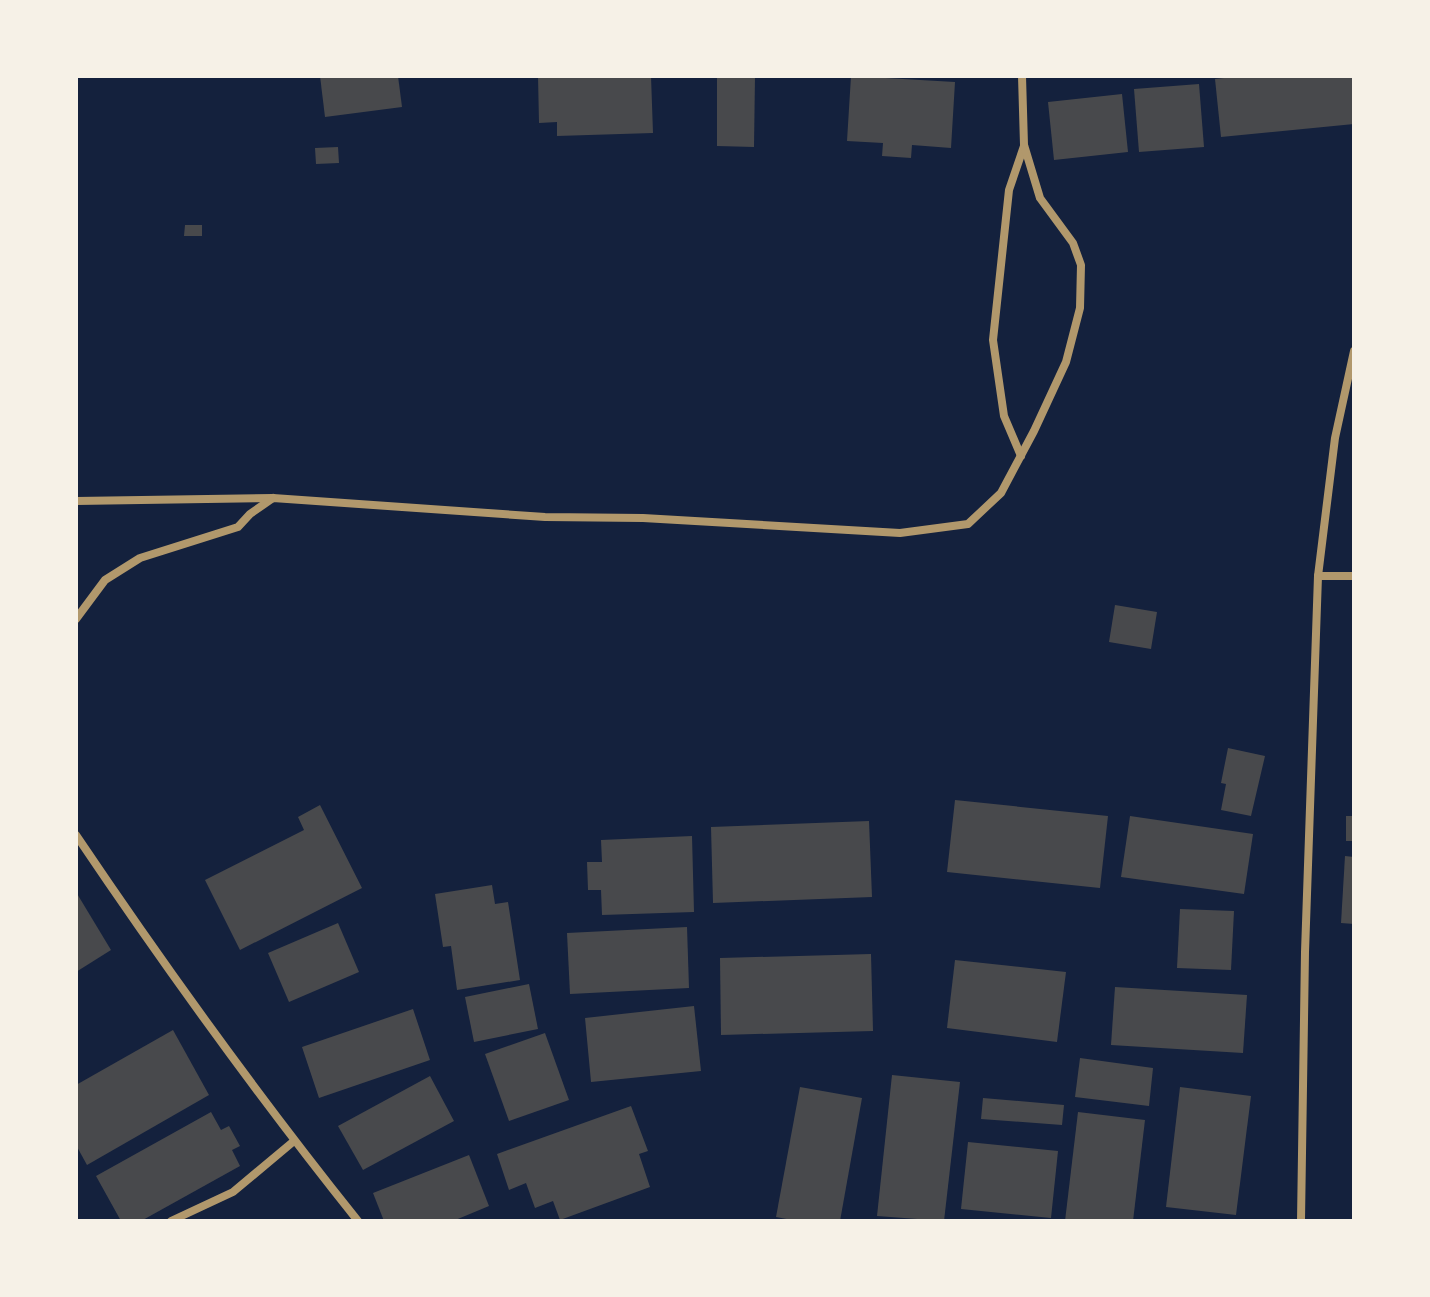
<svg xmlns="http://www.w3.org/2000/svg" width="1430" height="1297" viewBox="0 0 1430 1297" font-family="'IBM Plex Sans',sans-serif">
	<rect width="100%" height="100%" fill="#14213d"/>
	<g fill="#48494c">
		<path d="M 320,76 L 398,76 L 402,107 L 325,117 Z"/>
		<path d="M 538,76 L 651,76 L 653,133 L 557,136 L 557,122 L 539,123 Z"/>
		<path d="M 717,76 L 755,76 L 754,147 L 717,146 Z"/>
		<path d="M 851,76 L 955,82 L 951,148 L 912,145 L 911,158 L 882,156 L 883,143 L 847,141 Z"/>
		<path d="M 1242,76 L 1354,76 L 1354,124 L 1221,137 L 1215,79 Z"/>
		<path d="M 1199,84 L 1204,147 L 1139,152 L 1134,89 Z"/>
		<path d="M 1122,94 L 1128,152 L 1054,160 L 1048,102 Z"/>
		<path d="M 338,147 L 339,163 L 316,164 L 315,148 Z"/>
		<path d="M 185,225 L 202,225 L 202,236 L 184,236 Z"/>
		<path d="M 1115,605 L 1157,612 L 1151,649 L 1109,642 Z"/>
		<path d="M 1228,748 L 1265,756 L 1251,816 L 1221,810 L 1226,784 L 1221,783 Z"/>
		<path d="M 955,800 L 1108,816 L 1100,888 L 947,872 Z"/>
		<path d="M 320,805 L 362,888 L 240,950 L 205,880 L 304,830 L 298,817 Z"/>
		<path d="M 1130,816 L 1253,834 L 1244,894 L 1121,877 Z"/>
		<rect x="1346" y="816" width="8" height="25"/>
		<path d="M 869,821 L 872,897 L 713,903 L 711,827 Z"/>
		<path d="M 692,836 L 694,912 L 602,915 L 601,890 L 588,890 L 587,862 L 602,862 L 601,840 Z"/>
		<path d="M 1345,856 L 1354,857 L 1354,924 L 1341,923 Z"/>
		<path d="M 492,885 L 495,904 L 508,902 L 520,980 L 457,990 L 451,946 L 443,947 L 435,894 Z"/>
		<path d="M 76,892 L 111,950 L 76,972 Z"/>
		<path d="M 1180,909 L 1234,911 L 1231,970 L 1177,968 Z"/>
		<path d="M 338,923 L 359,972 L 289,1002 L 268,953 Z"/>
		<path d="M 687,927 L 689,988 L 570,994 L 567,933 Z"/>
		<path d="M 871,954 L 873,1031 L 721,1035 L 720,958 Z"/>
		<path d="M 955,960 L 1066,972 L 1057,1042 L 947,1028 Z"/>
		<path d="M 529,984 L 538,1029 L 474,1042 L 465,997 Z"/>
		<path d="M 1115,987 L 1247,995 L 1243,1053 L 1111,1045 Z"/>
		<path d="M 694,1006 L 701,1071 L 591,1082 L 585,1018 Z"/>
		<path d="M 413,1009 L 430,1060 L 319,1098 L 302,1047 Z"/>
		<path d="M 173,1030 L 209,1095 L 87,1165 L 76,1145 L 76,1085 Z"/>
		<path d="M 545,1033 L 569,1100 L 509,1121 L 485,1054 Z"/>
		<path d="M 1080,1058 L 1153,1068 L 1149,1106 L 1075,1097 Z"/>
		<path d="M 892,1075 L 960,1082 L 944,1221 L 877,1216 Z"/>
		<path d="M 430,1076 L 454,1121 L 363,1170 L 338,1126 Z"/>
		<path d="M 800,1087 L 862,1098 L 840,1221 L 797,1221 L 776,1217 Z"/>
		<path d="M 1180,1087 L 1251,1096 L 1236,1215 L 1166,1207 Z"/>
		<path d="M 983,1098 L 1064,1105 L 1062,1125 L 981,1119 Z"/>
		<path d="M 631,1106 L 648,1151 L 639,1154 L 650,1187 L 560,1220 L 553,1201 L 535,1208 L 526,1183 L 509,1190 L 497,1154 Z"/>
		<path d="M 211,1112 L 221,1130 L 229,1126 L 240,1146 L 232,1150 L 240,1166 L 141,1221 L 121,1221 L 96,1176 Z"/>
		<path d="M 1078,1112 L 1145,1120 L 1133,1221 L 1065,1221 Z"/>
		<path d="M 968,1142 L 1058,1151 L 1051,1218 L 961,1209 Z"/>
		<path d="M 469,1155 L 489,1206 L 453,1221 L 384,1221 L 373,1193 Z"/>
	</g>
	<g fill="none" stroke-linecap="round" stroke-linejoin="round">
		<g stroke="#b1986c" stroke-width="8">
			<path d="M 1021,456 L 1004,416 L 993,340 L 1009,190 L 1024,146"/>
			<path d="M 76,501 L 273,498 L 545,517 L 643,518 L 900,533 L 968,524 L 1001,493 L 1034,431 L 1066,362 L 1080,308 L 1081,265 L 1073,243 L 1040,198 L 1024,145 L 1022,76"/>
			<path d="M 1318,576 L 1354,576"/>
			<path d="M 76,619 L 105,580 L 140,558 L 238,527 L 250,514 L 273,498"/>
			<path d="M 76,835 C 165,967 258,1096 358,1221"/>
			<path d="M 171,1221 L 233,1192 L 294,1141"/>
			<path d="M 1301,1221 L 1305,952 L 1318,576 L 1335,438 L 1354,351"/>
		</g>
	</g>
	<rect width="1430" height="1297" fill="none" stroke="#f6f1e7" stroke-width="156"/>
</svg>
